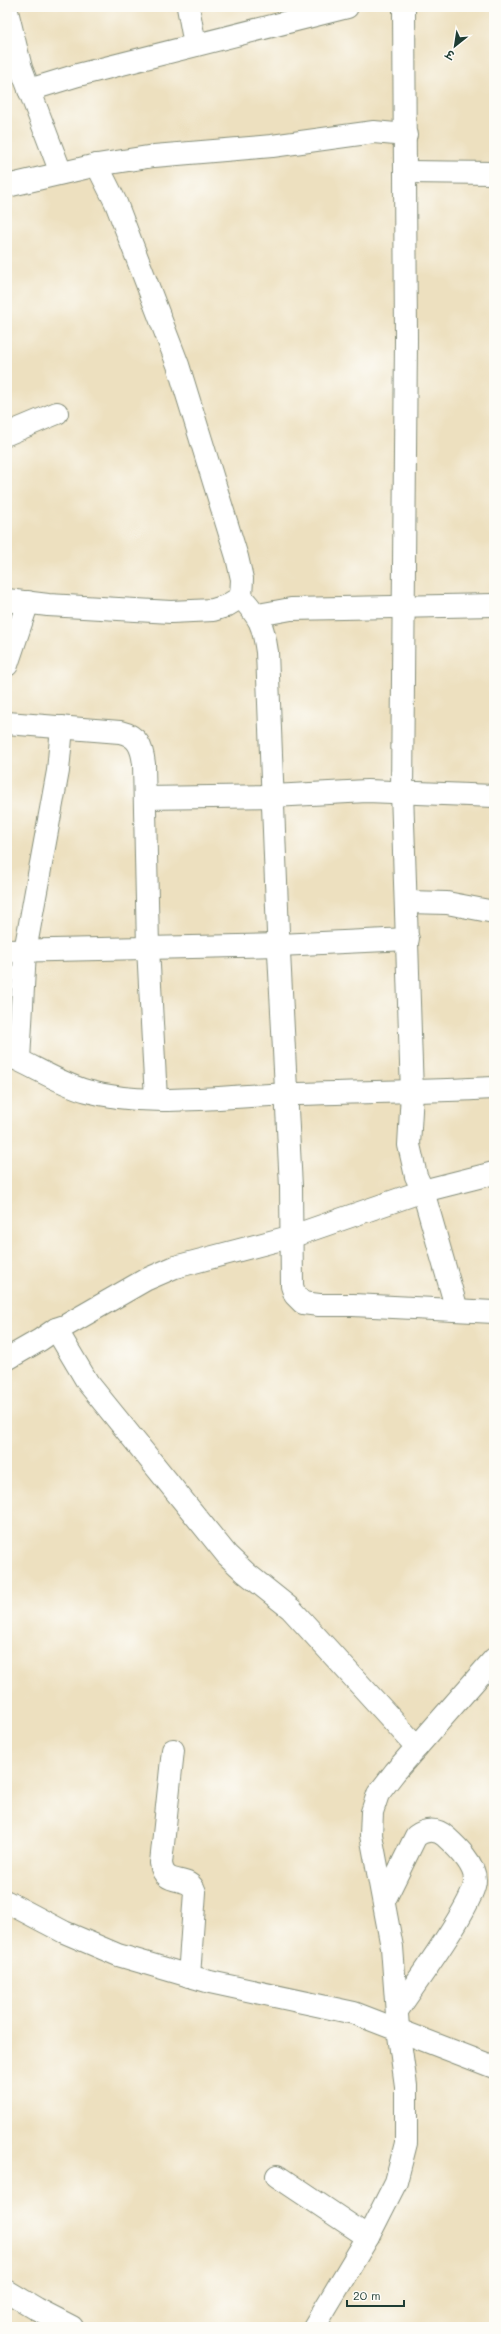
<svg xmlns="http://www.w3.org/2000/svg" width="501" height="2334" font-family="Mali,'Playpen Sans Deva',sans-serif">
<style>
.lines{fill:none;stroke-linecap:round;stroke-linejoin:round}
.minor-casing{stroke:#868e7a;stroke-width:24}
.minor{stroke:#fff;stroke-width:22}
</style>
<rect width="100%" height="100%" fill="#fdfcf7"/>
<filter id="ink" filterUnits="userSpaceOnUse"><feTurbulence type="fractalNoise" baseFrequency=".025" numOctaves="2"/><feDisplacementMap in="SourceGraphic" scale="8" xChannelSelector="R" yChannelSelector="G"/><feConvolveMatrix kernelMatrix="1 2 1 2 8 2 1 2 1" color-interpolation-filters="sRGB"/></filter>
<filter id="wash" filterUnits="userSpaceOnUse"><feTurbulence type="fractalNoise" baseFrequency=".012" numOctaves="4" result="noise"/><feDisplacementMap in="SourceGraphic" scale="16" xChannelSelector="R" yChannelSelector="G"/><feGaussianBlur stdDeviation="0.9" result="paint"/><feColorMatrix in="noise" values="0 0 0 0 0 0 0 0 0 0 0 0 0 0 0 0 0 1.4 0 .05"/><feComposite in="paint" operator="in"/></filter>
<g filter="url(#wash)">
<rect width="100%" height="100%" fill="#ede0bf"/>
</g>
<g filter="url(#ink)">
<g class="lines">
<defs>
<g id="minor">
<polyline points="188,7 195,45"/>
<polyline points="404,7 406,340 402,792 412,1093 409,1145 416,1176 423,1191 457,1310"/>
<polyline points="7,11 21,68 61,173"/>
<polyline points="29,90 78,75 347,7"/>
<polyline points="406,172 494,173"/>
<polyline points="7,186 97,165 154,156 272,146 374,132 406,135"/>
<polyline points="7,434 57,413"/>
<path d="M241 597C260 618 263 624 267 652L278 933 291 1187 292 1286 295 1295 303 1303 319 1305H353L494 1312"/>
<polyline points="7,600 48,605 171,612 213,610 226,606 241,597 242,579 237,557 178,365 116,203 97,165"/>
<polyline points="258,615 291,609 494,605"/>
<polyline points="7,665 28,602"/>
<path d="M7 723 120 732C138 736 142 747 144 764L148 947 156 1099"/>
<polyline points="145,798 273,796 367,791 494,796"/>
<polyline points="407,902 447,903 494,912"/>
<polyline points="7,951 279,945 408,939"/>
<path d="M7 1055C34 1066 58 1083 87 1091 144 1107 212 1097 270 1095 345 1092 419 1092 494 1088"/>
<polyline points="19,1060 25,951 58,771 62,727"/>
<polyline points="56,1329 88,1383 227,1555 246,1573 291,1609 417,1747"/>
<polyline points="7,1359 40,1340 56,1329 65,1326 145,1280 175,1267 293,1236 423,1191 494,1173"/>
<path d="M173 1750 161 1863C164 1889 189 1873 195 1892L189 1976"/>
<path d="M384 1901 416 1836C426 1829 437 1828 446 1837 457 1847 475 1864 475 1880 476 1902 412 1988 397 2011"/>
<polyline points="7,1902 64,1932 118,1955 210,1982 354,2013 494,2067"/>
<polyline points="277,2176 368,2237"/>
<polyline points="7,2291 37,2309 72,2327"/>
<polyline points="314,2327 368,2237 396,2182 406,2143 406,2086 398,2028 392,1947 371,1835 372,1812 378,1794 395,1772 494,1659"/>
</g>
</defs>
<use href="#minor" class="minor-casing"/>
<use href="#minor" class="minor"/>
</g>
</g>
<rect width="501" height="2334" fill="none" stroke="#fdfcf7" stroke-width="24"/>
<g transform="translate(455 46) rotate(210)" stroke="#fdfcf7" stroke-width="3" paint-order="stroke">
<path d="M0-3L7 15L0 10L-7 15Z" fill="#1f3d34"/>
<text y="-6" font-size="11" font-weight="bold" text-anchor="middle" fill="#1f3d34">उ</text>
</g>
<path d="M347 2300v6h57v-6" fill="none" stroke="#1f3d34" stroke-width="2"/>
<text x="353" y="2300" font-size="12" fill="#1f3d34" stroke="#fdfcf7" stroke-width="3" paint-order="stroke">20 m</text>
</svg>
